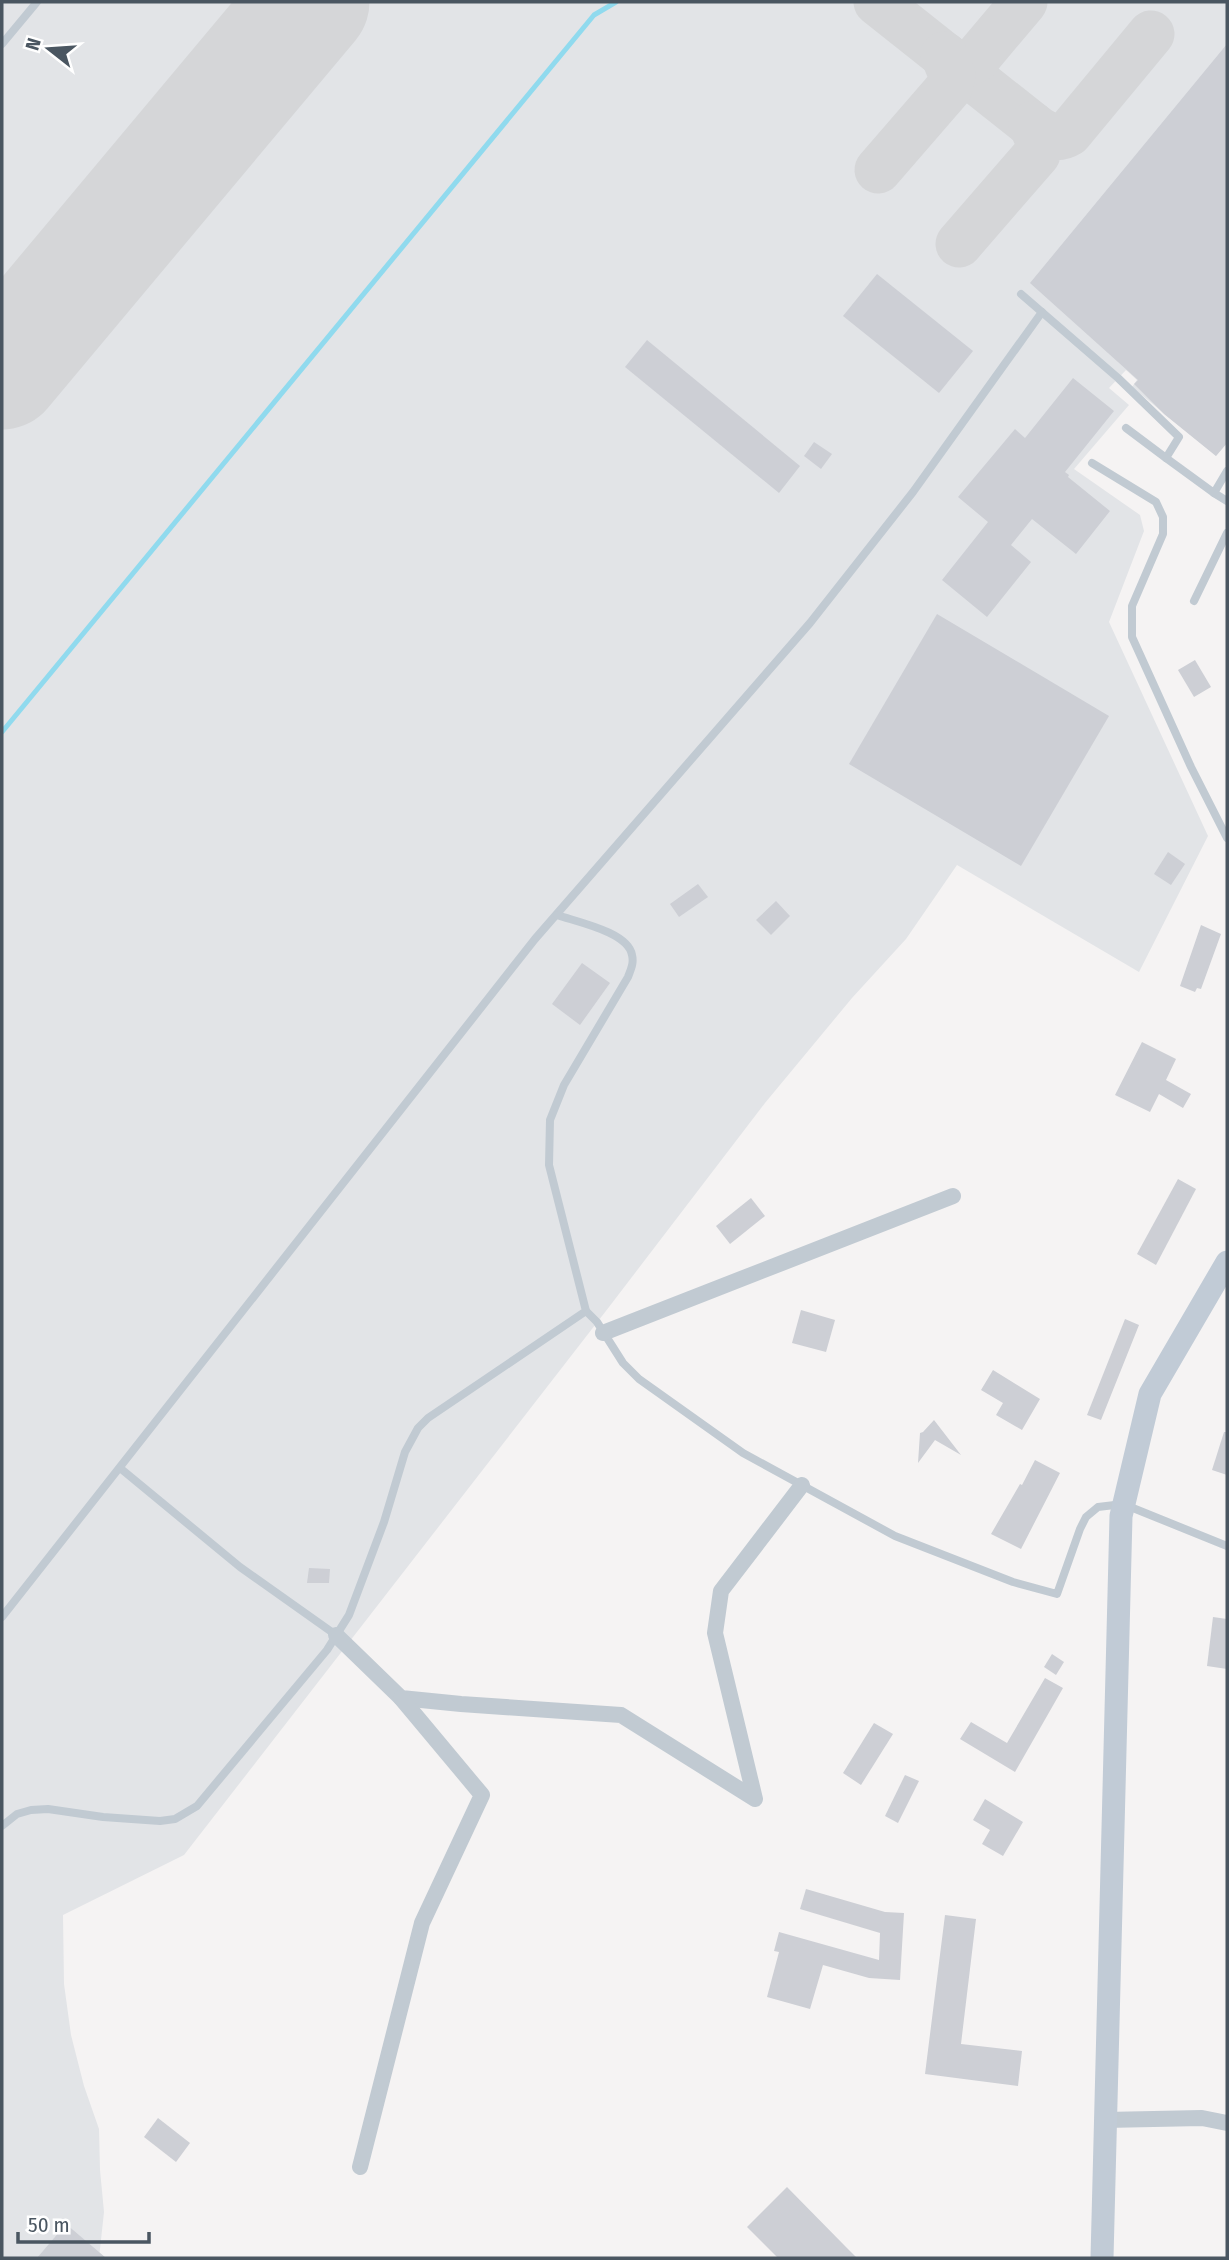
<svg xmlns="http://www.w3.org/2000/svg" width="1229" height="2260" font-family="'Fira Sans Condensed',sans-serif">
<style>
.airport{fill:#e2e4e7}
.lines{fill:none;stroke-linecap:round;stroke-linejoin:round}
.stream{stroke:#90daee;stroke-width:5}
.taxiway{stroke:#d5d6d8;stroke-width:47}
.runway{stroke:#d5d6d8;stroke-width:119}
.building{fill:#cdcfd5}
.lane{stroke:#c1cad2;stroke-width:8}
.street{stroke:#c1cad2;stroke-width:16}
.secondary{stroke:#c1cbd6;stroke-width:23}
</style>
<rect width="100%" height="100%" fill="#f5f3f3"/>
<polygon class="airport" points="2,2 1227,2 1227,443 1216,456 1132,387 1137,380 1126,370 1109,388 1129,405 1074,469 1140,515 1144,531 1109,622 1208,836 1139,972 957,865 906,939 852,998 765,1103 609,1307 184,1855 63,1915 64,1984 71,2035 84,2086 99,2129 100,2170 104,2212 99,2258 2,2258"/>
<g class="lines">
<polyline class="stream" points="2,732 594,15 616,2"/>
<g class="taxiway">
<polyline points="877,2 1032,125"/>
<path d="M947 58C957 63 967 66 976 59L1024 2"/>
<polyline points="878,170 949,88 952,75 944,55"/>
<path d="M959 244 1037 154 1039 141 1032 125C1043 134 1056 141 1069 133L1151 34"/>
</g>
<polyline class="runway" points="2,370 310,2"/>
</g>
<g class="building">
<polygon points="1227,44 1227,443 1216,456 1164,414 1134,384 1138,380 1030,283"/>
<polygon points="877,274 973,351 939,393 843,316"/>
<polygon points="647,340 800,466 779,493 625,367"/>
<polygon points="1073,378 1114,411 1065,472 1069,475 1068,477 1110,511 1076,554 1032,519 1011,545 1031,562 987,617 942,580 988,522 958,497 1015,429 1025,438"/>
<polygon points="814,442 832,454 821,469 804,456"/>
<polygon points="937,614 1109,716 1021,866 849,764"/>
<polygon points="1195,660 1211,687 1194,697 1178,670"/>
<polygon points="1168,852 1185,864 1171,885 1154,874"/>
<polygon points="698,884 708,897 679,917 670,904"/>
<polygon points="776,901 790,916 771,935 756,920"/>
<polygon points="1201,925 1221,934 1201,989 1197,988 1195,992 1180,986"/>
<polygon points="582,963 610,983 580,1025 552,1004"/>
<polygon points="1142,1042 1176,1059 1166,1080 1191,1094 1183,1108 1159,1094 1150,1112 1115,1095"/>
<polygon points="1178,1179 1196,1189 1156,1265 1137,1254"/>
<polygon points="751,1198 765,1216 730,1244 716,1226"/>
<polygon points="801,1310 835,1320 826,1352 792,1343"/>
<polygon points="1125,1319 1139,1325 1101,1420 1087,1415"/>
<polygon points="993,1370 1040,1399 1022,1430 996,1415 1003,1403 981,1390"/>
<polygon points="934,1420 961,1455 935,1440 918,1463 920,1433 923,1432"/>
<polygon points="1224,1432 1227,1432 1227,1475 1212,1470"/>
<polygon points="1035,1460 1060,1473 1021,1549 991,1534 1020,1484 1022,1485"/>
<polygon points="309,1568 330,1569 329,1583 307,1583"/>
<polygon points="1213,1617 1227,1619 1227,1669 1207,1666"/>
<polygon points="1052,1654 1064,1662 1056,1675 1044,1667"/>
<polygon points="1045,1678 1063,1688 1015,1772 960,1739 971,1722 1007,1743"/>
<polygon points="874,1723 893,1734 861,1785 843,1773"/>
<polygon points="905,1775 919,1781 898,1823 885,1816"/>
<polygon points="985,1799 1023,1822 1003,1856 982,1844 990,1830 973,1820"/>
<polygon points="806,1889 885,1912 904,1913 900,1980 869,1978 823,1965 810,2009 767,1997 779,1952 774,1951 779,1932 879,1960 880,1933 800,1909"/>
<polygon points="945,1915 976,1919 961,2044 1022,2051 1018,2086 925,2074"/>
<polygon points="158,2118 190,2143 176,2162 144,2137"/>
<polygon points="787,2187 844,2245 857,2258 778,2258 747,2227"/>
<polygon points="66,2224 106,2258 37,2258"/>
</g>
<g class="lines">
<g class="lane">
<polyline points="2,44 37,2"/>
<polyline points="1021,294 1118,378 1179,437 1166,458 1214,493 1227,471"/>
<polyline points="1126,428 1166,458"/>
<polyline points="1092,463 1156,502 1163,517 1163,534 1132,606 1132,637 1191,767 1227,838"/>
<polyline points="1214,493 1227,501"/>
<polyline points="1194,601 1227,533"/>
<polyline points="586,1311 597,1322 623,1363 639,1379 743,1453 895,1536 1013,1582 1057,1594 1080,1529 1086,1517 1098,1507 1123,1504 1227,1546"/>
<polyline points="120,1468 240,1567 336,1635"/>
<polyline points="2,1617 535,939 810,623 913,492 1042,312"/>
<path d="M2 1826 17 1814 31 1810 48 1809 103 1817 160 1821 175 1819 197 1806 327 1650 349 1615 384 1522 405 1452 418 1428 428 1418 586 1311 549 1165 550 1120 564 1085 628 977C631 969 634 963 632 955 628 932 577 922 557 915"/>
</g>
<g class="street">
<polyline points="603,1333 953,1196"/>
<polyline points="336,1635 401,1698 461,1704 621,1715 755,1799 715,1633 721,1591 802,1485"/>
<polyline points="1105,2120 1202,2118 1227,2123"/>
<polyline points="360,2167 422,1923 482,1795 401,1698"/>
</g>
<polyline class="secondary" points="1102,2258 1121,1516 1150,1394 1227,1262"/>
</g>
<rect width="1229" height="2260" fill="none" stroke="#4a5661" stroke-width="7"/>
<g transform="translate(49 49) rotate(287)" stroke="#ffffff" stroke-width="5" paint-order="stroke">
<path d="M0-5L12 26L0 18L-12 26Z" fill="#4a5661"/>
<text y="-10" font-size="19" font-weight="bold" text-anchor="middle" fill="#4a5661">N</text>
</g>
<path d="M18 2232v10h131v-10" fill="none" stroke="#4a5661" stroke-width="3.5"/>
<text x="28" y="2232" font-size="21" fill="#4a5661" stroke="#ffffff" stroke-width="5" paint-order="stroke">50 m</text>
</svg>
